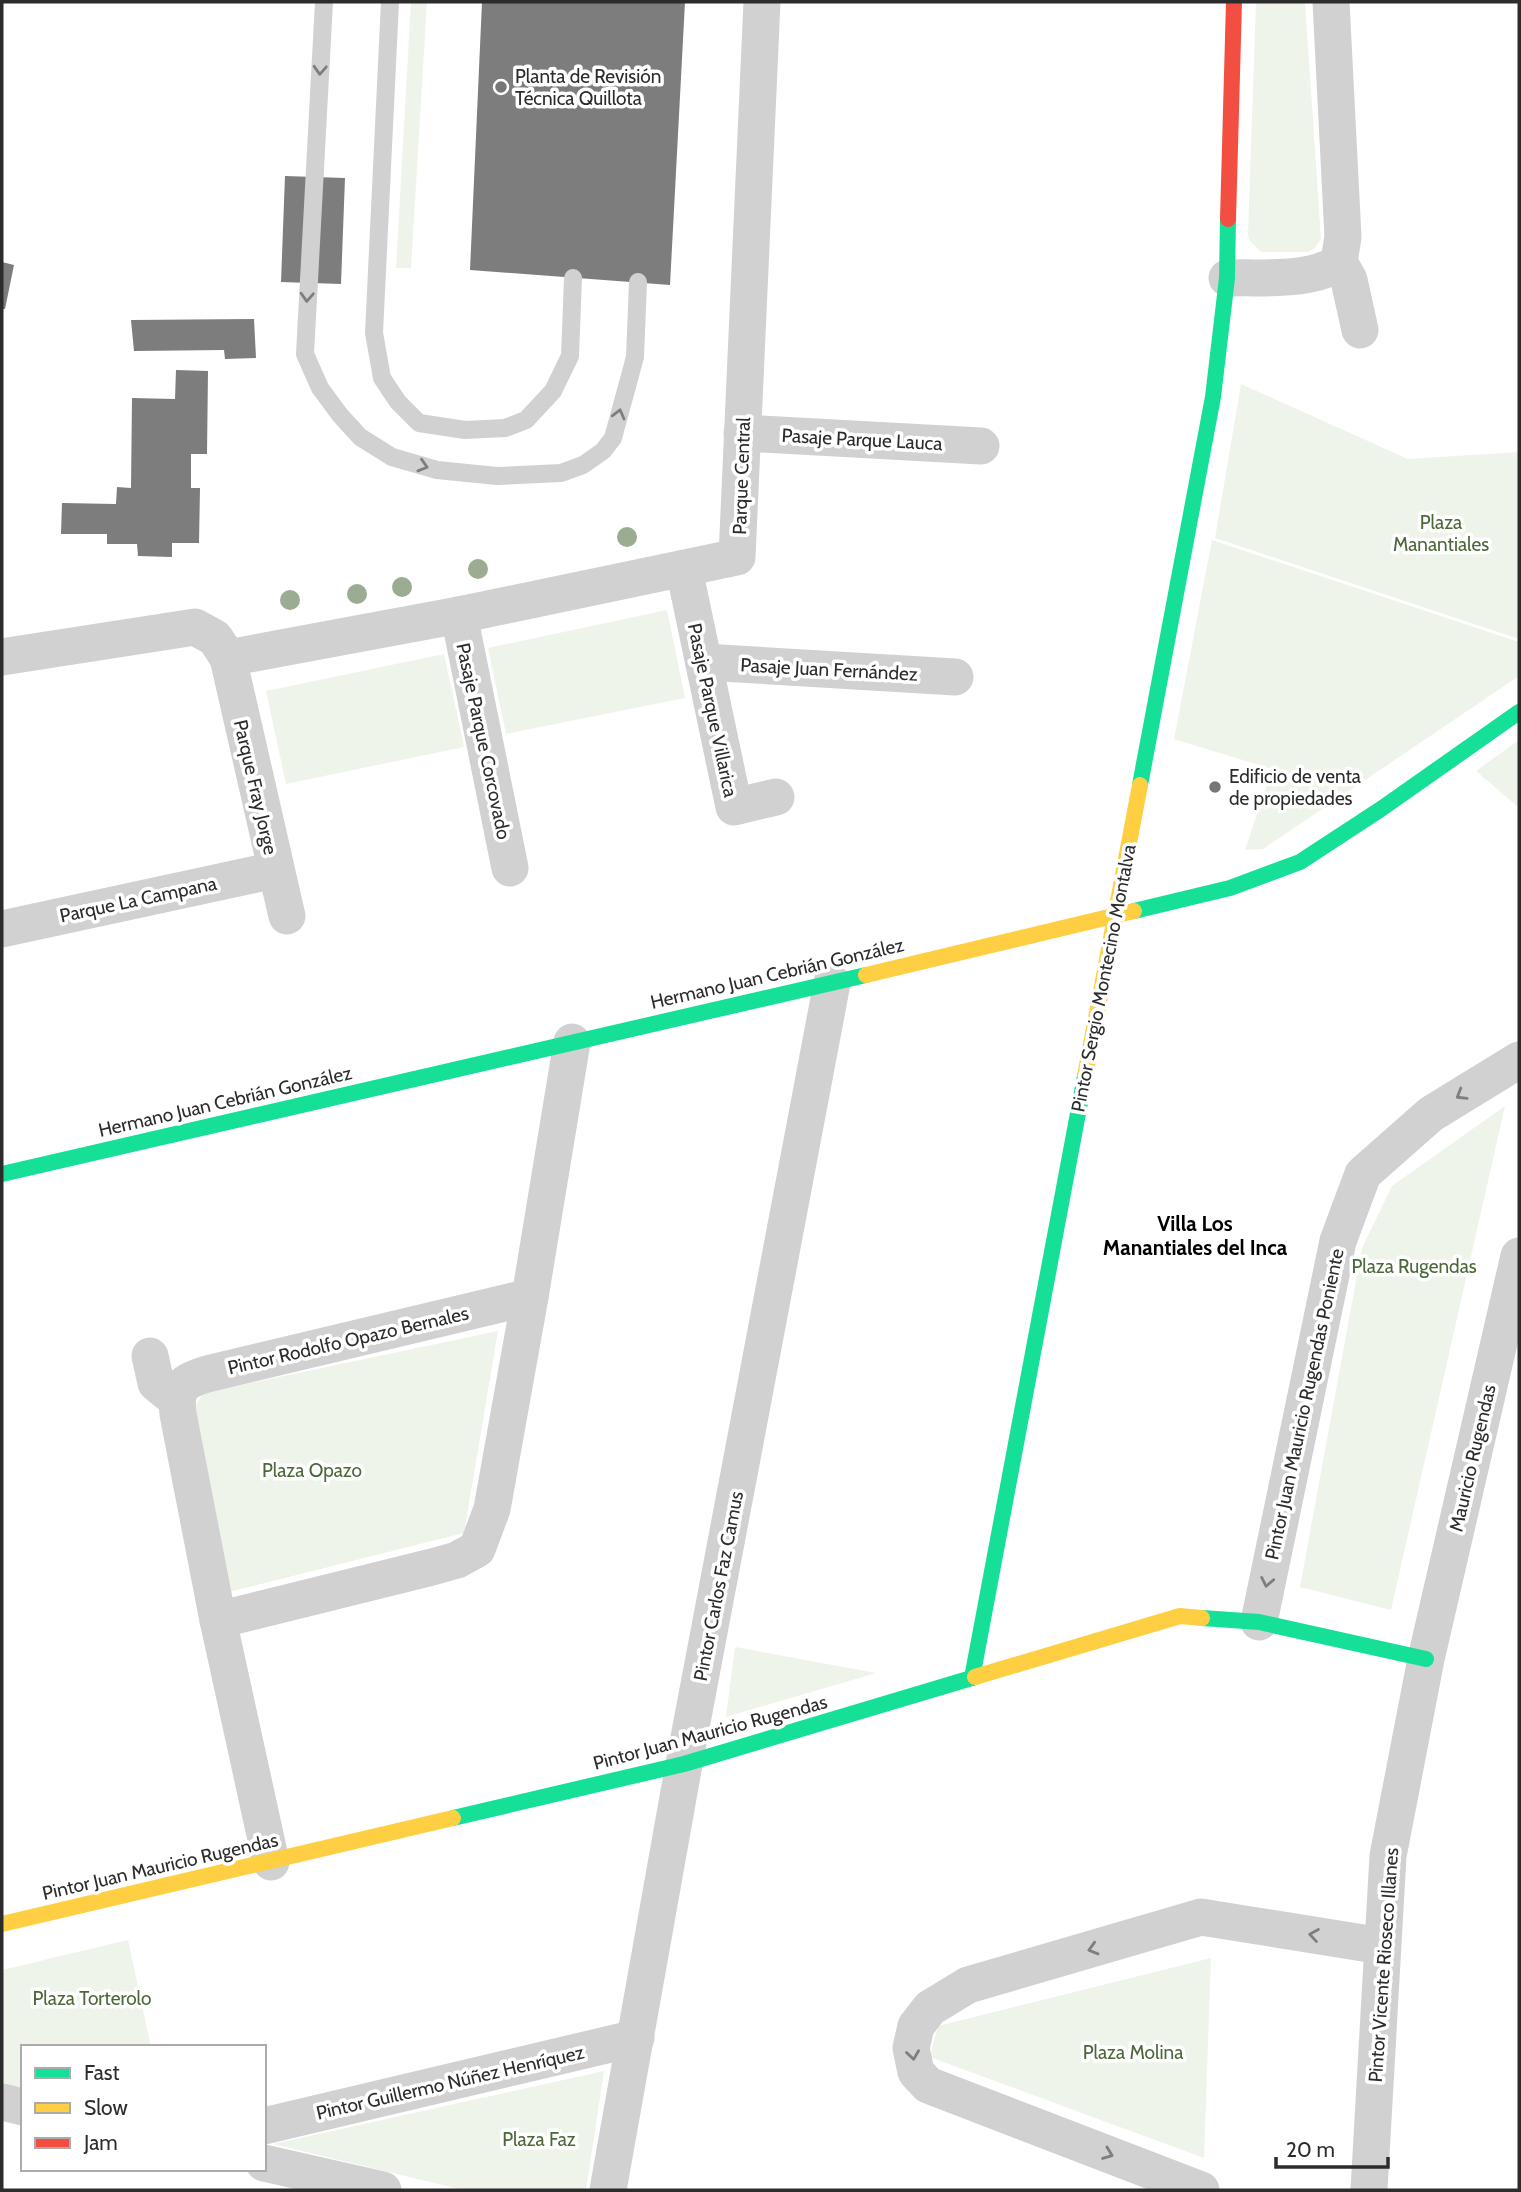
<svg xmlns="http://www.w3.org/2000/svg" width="1521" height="2192" font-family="Cabin,sans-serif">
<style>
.green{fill:#eef4ea}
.building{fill:#7d7d7d}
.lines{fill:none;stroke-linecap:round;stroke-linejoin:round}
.lane{stroke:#d1d1d1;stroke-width:18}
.street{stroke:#d1d1d1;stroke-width:37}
.fast{stroke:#16e098;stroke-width:16}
.slow{stroke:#ffcf43;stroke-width:16}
.jam{stroke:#f24e42;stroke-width:16}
.tree{fill:#9cac92}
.oneway{stroke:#7e7e7e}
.poi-dot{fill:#767676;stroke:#fff;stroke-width:2.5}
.labels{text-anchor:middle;stroke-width:7;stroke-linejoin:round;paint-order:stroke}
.poi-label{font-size:19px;fill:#2c2c2c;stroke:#fff;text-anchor:start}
.street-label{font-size:19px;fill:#2c2c2c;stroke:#fff}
.park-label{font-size:19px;fill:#4b6938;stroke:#fff}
.neighbourhood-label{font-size:21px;font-weight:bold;fill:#000;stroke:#fff}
</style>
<rect width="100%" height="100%" fill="#fff"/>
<g class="green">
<polygon points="411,2 427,2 411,268 396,268"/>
<polygon points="1256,2 1305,2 1321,239 1314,249 1308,252 1261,252 1249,240 1248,234"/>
<polygon points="1241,384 1408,459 1519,452 1519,639 1215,538"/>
<polygon points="1212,540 1519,642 1519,676 1263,849 1245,850 1272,769 1174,739"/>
<polygon points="667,610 685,698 506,734 488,648"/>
<polygon points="444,654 464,747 286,784 266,691"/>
<polygon points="1519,740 1519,808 1476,771"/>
<polygon points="1505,1106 1391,1610 1300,1587 1362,1248 1392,1186"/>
<polygon points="498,1331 464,1533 229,1592 191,1414 203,1393"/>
<polygon points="735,1647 876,1673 726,1717"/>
<polygon points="128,1940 151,2047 23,2047 23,2092 2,2086 2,1970"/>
<polygon points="1211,1958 1204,2158 930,2057 938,2026"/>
<polygon points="604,2071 586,2190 463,2190 273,2144"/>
</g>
<g class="building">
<polygon points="482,2 685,2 670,285 470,270"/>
<polygon points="285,176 345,178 341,284 281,282"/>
<polygon points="2,262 14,265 5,309 2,309"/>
<polygon points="254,319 256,358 225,359 224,350 134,351 131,320"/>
<polygon points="176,370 208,371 207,454 191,454 191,488 200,488 199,543 172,543 172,557 138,556 137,544 107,544 107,534 61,534 62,503 116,504 117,487 131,488 132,398 175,399"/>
</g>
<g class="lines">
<g class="lane">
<polyline points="324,2 305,354 320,388 340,415 360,437 392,457 437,470 497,476 561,473 583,465 603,451 613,438 635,357 638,282"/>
<polyline points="390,2 374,333 382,378 398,402 419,423 465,430 505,428 526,420 553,391 570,356 573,278"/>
</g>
<g class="street">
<polyline points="1339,262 1349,280 1360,330"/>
<path d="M1227 278C1259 277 1314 282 1339 262L1343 237 1331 2"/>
<polyline points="742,433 981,446"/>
<polyline points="684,569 734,807 776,797"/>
<polyline points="459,615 510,868"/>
<polyline points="2,657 195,627 215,638 228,658 287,916"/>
<polyline points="228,658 459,615 737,557 762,2"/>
<polyline points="704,662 955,677"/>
<polyline points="2,929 275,870"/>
<polyline points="150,1356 156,1383 177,1400"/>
<polyline points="218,1620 432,1567 457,1560 477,1549 492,1509 530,1297 572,1042"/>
<polyline points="1259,1622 1338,1241 1363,1174 1431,1114 1519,1060"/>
<path d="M271 1862 218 1620 178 1414C175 1387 182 1382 207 1374L530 1297"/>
<polyline points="2,2102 23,2107"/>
<polyline points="264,2126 636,2038"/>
<polyline points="264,2163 383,2190"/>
<polyline points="608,2190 684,1764 832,983"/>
<polyline points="1201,2190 928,2085 916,2072 911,2048 916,2026 930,2008 968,1985 1201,1917 1382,1946"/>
<polyline points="1369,2190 1388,1856 1426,1659 1519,1256"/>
</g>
<g class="fast">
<polyline points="1140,785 1213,397 1227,278 1228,219"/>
<polyline points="1134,911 1230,888 1300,862 1381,809 1519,712"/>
<polyline points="2,1174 866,975"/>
<polyline points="1202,1618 1259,1622 1426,1659"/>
<polyline points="972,1678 1085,1076"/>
<polyline points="453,1818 684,1764 975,1677"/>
</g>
<g class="slow">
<polyline points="866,975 1134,911"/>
<polyline points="1085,1076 1140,785"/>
<polyline points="975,1677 1180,1616 1202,1618"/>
<polyline points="2,1924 453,1818"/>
</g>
<polyline class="jam" points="1228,219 1234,2"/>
</g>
<g class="tree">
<circle cx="627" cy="537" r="10"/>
<circle cx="478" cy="569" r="10"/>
<circle cx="402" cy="587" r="10"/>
<circle cx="357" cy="594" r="10"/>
<circle cx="290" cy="600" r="10"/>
</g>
<defs><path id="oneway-chevron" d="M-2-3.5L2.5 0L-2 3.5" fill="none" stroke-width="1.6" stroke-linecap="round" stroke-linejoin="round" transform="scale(1.75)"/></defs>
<g class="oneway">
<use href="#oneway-chevron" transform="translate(320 70) rotate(93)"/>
<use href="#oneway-chevron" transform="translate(307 297) rotate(93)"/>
<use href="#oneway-chevron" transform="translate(619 414) rotate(-75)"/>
<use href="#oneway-chevron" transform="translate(423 466) rotate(17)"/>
<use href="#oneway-chevron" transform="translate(1461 1095) rotate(149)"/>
<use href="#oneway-chevron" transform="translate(1267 1582) rotate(101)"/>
<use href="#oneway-chevron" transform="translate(1314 1935) rotate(-171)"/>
<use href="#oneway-chevron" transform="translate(1093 1949) rotate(164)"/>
<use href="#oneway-chevron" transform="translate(913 2055) rotate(82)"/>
<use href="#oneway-chevron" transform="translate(1108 2154) rotate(21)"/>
</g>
<g class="poi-dot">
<circle cx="501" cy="87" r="7"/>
<circle cx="1215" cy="787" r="7"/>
</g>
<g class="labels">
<g class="poi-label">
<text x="515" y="83">Planta de Revisión<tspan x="515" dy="22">Técnica Quillota</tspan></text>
<text x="1229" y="783">Edificio de venta<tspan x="1229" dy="22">de propiedades</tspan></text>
</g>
<g class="street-label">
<text transform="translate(862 439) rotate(3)" y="7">Pasaje Parque Lauca</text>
<text transform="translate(741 476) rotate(-88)" y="7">Parque Central</text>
<text transform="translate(829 669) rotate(3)" y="7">Pasaje Juan Fernández</text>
<text transform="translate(713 710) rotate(78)" y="7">Pasaje Parque Villarica</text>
<text transform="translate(484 741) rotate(78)" y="7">Pasaje Parque Corcovado</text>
<text transform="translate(256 787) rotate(77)" y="7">Parque Fray Jorge</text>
<text transform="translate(138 899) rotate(-12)" y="7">Parque La Campana</text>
<text transform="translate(777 973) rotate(-13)" y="7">Hermano Juan Cebrián González</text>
<text transform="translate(1103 978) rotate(-79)" y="7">Pintor Sergio Montecino Montalva</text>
<text transform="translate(225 1101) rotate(-13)" y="7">Hermano Juan Cebrián González</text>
<text transform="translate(348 1340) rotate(-13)" y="7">Pintor Rodolfo Opazo Bernales</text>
<text transform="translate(1304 1404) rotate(-78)" y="7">Pintor Juan Mauricio Rugendas Poniente</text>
<text transform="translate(1472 1458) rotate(-77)" y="7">Mauricio Rugendas</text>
<text transform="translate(718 1586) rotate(-79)" y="7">Pintor Carlos Faz Camus</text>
<text transform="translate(710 1732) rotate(-15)" y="7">Pintor Juan Mauricio Rugendas</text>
<text transform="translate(160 1866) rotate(-13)" y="7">Pintor Juan Mauricio Rugendas</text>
<text transform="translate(1383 1965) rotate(-86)" y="7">Pintor Vicente Rioseco Illanes</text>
<text transform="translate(450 2082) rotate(-13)" y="7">Pintor Guillermo Núñez Henríquez</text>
</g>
<g class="park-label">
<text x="1441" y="529">Plaza<tspan x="1441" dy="22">Manantiales</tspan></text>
<text x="1414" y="1273">Plaza Rugendas</text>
<text x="312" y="1477">Plaza Opazo</text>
<text x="92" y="2005">Plaza Torterolo</text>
<text x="1133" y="2059">Plaza Molina</text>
<text x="539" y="2146">Plaza Faz</text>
</g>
<g class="neighbourhood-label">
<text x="1195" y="1231">Villa Los<tspan x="1195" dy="24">Manantiales del Inca</tspan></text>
</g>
</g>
<rect width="1521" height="2192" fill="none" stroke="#2c2c2c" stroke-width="7"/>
<rect x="21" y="2045" width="245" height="126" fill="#ffffff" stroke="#ababab" stroke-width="2"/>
<rect x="35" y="2068" width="35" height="10" fill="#16e098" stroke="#ababab" stroke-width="2"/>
<text x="84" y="2080" font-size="21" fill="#2c2c2c">Fast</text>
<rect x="35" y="2103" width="35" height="10" fill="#ffcf43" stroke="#ababab" stroke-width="2"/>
<text x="84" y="2115" font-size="21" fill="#2c2c2c">Slow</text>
<rect x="35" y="2138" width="35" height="10" fill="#f24e42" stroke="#ababab" stroke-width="2"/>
<text x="84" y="2150" font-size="21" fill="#2c2c2c">Jam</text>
<path d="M1276 2157v10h112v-10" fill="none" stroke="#2c2c2c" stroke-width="3.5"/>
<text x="1286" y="2157" font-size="21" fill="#2c2c2c" stroke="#ffffff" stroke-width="5" paint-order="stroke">20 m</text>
</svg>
